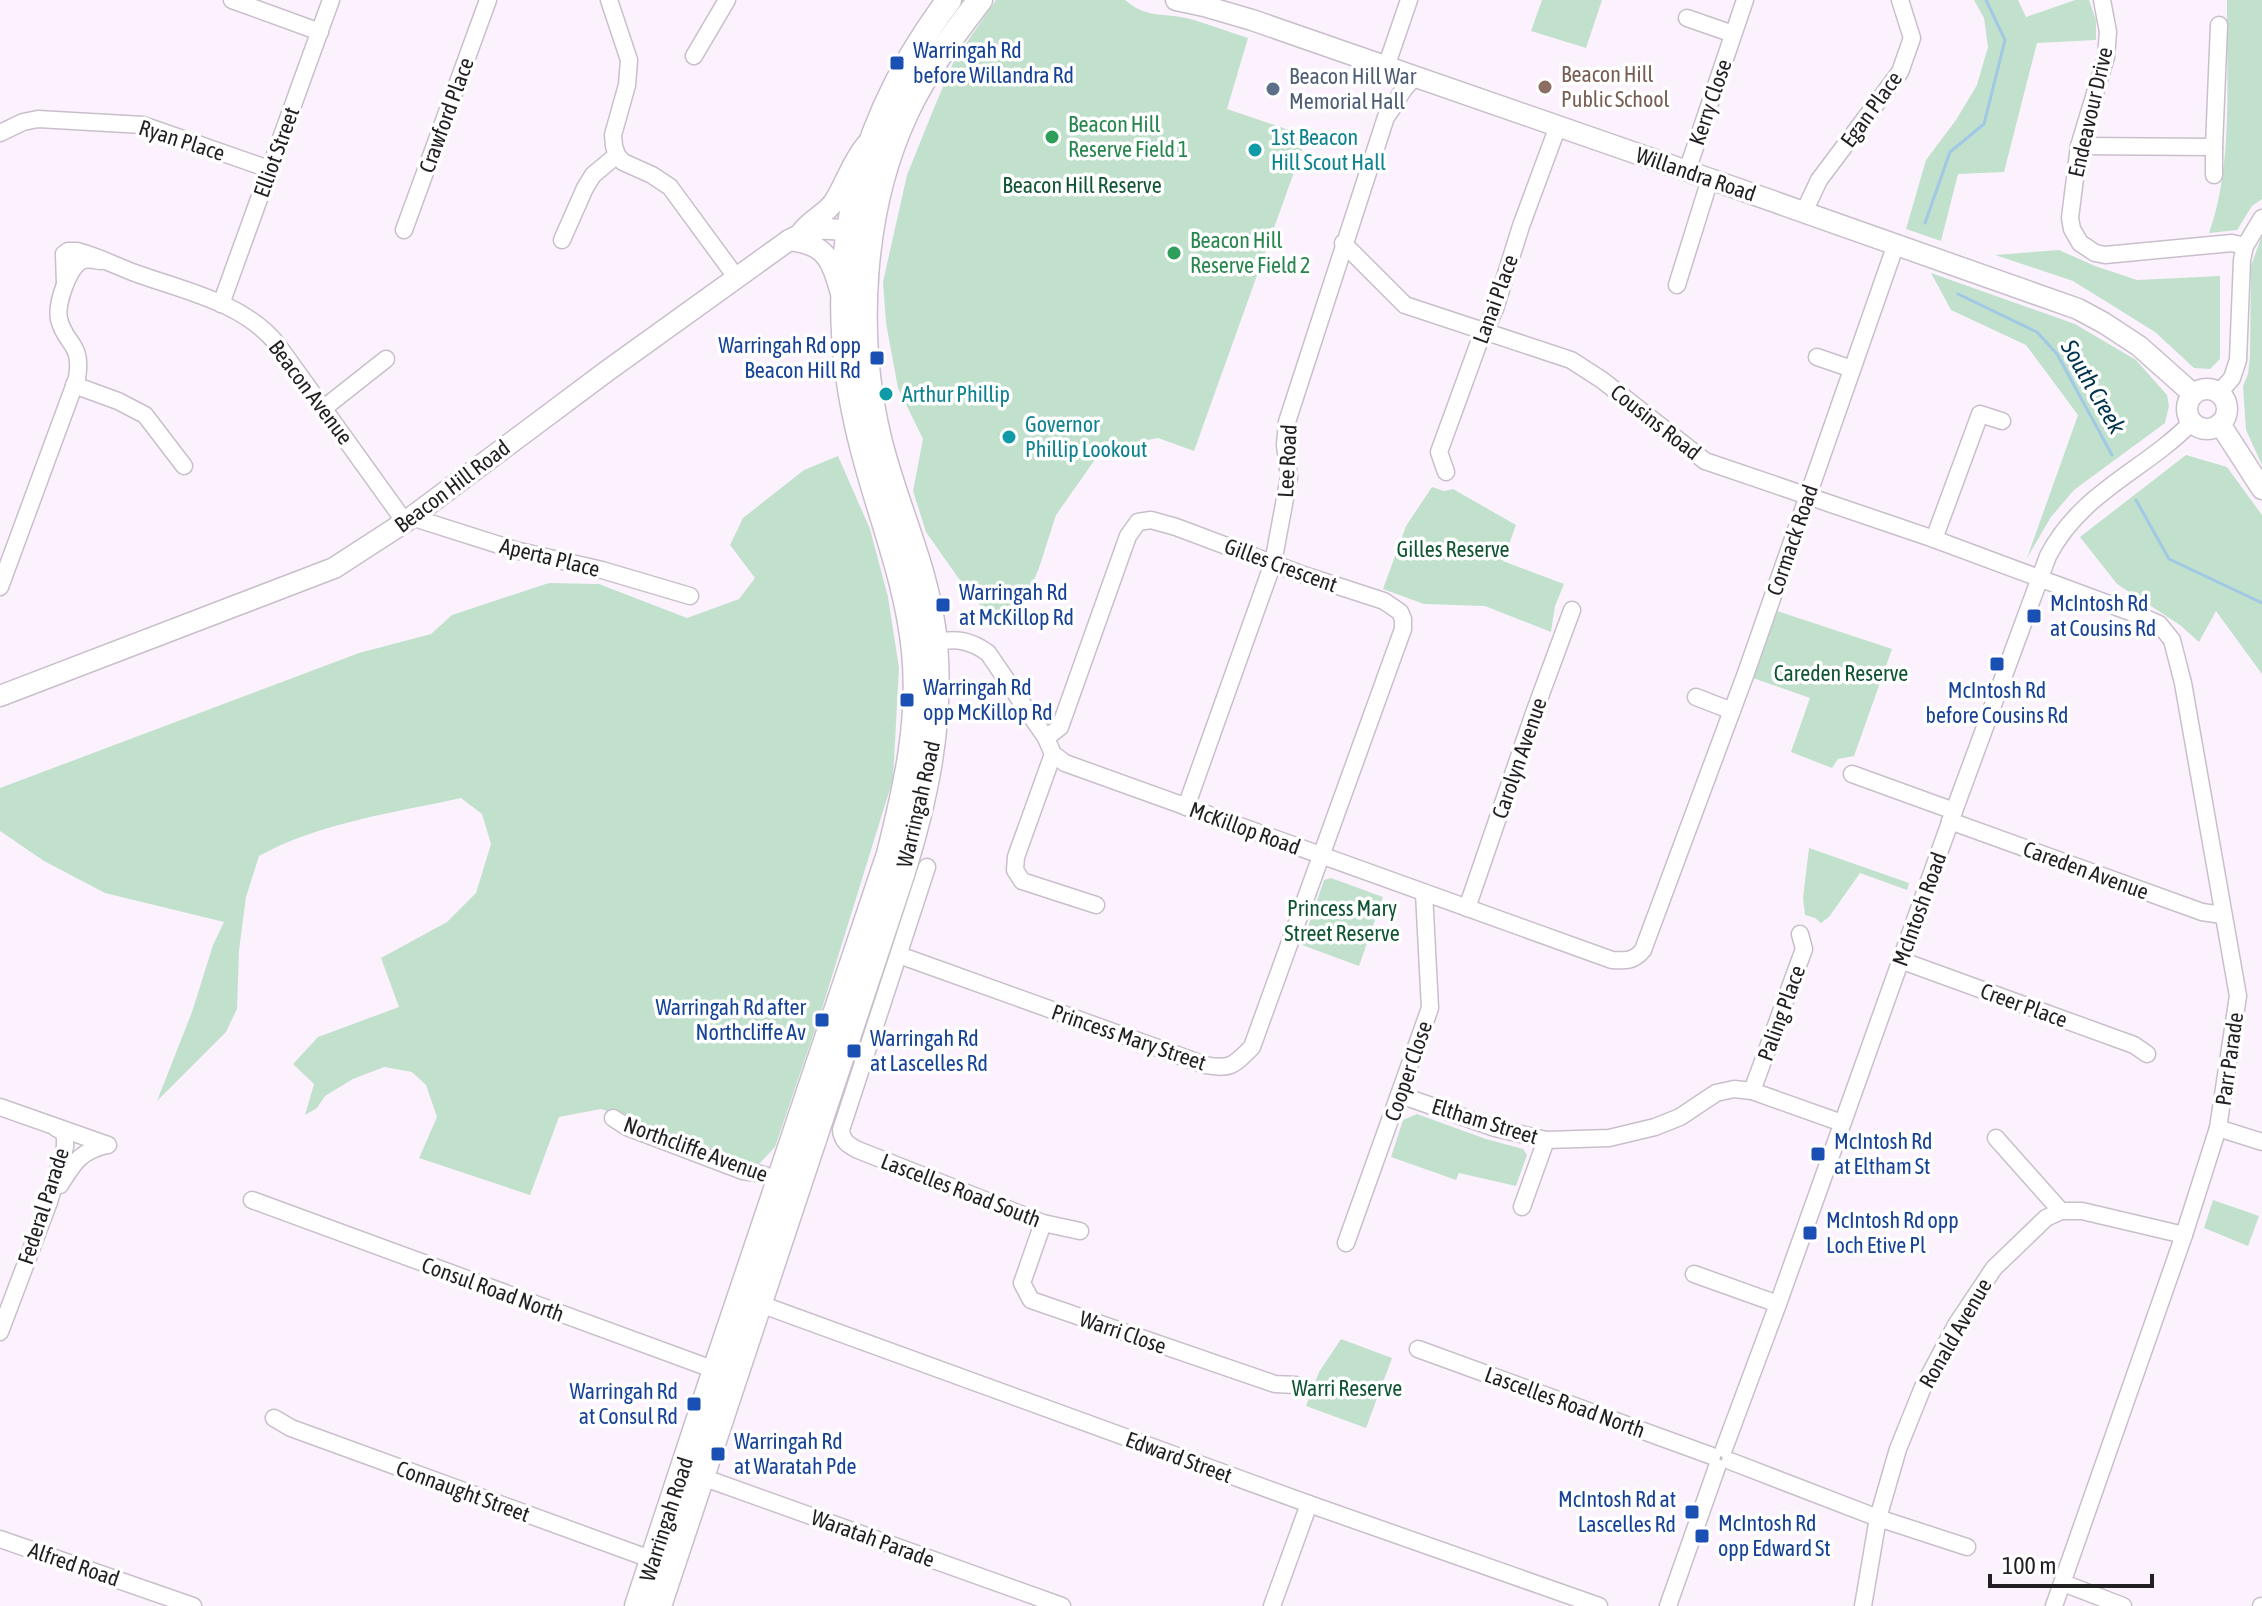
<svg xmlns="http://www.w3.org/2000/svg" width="2262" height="1606" font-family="'Asap Condensed',sans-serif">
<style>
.green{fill:#c1e1cc}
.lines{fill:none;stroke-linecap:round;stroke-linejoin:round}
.stream{stroke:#a1c8e5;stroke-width:3}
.minor-casing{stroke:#c9bfcb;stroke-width:19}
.major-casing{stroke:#c9bfcb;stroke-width:23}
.highway-casing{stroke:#c9bfcb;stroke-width:27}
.minor{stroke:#fff;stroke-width:16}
.major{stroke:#fff;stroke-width:20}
.highway{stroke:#fff;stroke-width:24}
.transit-dot{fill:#1a4fb4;stroke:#fff;stroke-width:3}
.education-dot{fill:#8d6e63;stroke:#fff;stroke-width:3}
.service-dot{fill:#5c6f8a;stroke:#fff;stroke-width:3}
.leisure-dot{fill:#2e9e5b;stroke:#fff;stroke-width:3}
.culture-dot{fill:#0f9aa8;stroke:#fff;stroke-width:3}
.labels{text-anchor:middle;stroke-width:7;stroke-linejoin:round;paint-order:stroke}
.transit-label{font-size:22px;fill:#164399;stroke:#fff;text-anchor:start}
.education-label{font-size:22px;fill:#785e54;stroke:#fff;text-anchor:start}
.service-label{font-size:22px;fill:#4e5e75;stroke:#fff;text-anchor:start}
.street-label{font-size:22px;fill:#221f23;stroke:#fff}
.leisure-label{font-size:22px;fill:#27864d;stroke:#fff;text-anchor:start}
.culture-label{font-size:22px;fill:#0d838f;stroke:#fff;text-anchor:start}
.park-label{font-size:22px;fill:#0f5532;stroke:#fff}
.water-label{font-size:24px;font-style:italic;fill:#00334f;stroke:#fff}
</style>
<rect width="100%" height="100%" fill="#fcf2fe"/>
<g class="green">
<path d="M996 0H1125C1146 18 1162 13 1186 18 1207 23 1228 32 1248 38L1227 109 1307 136 1194 451 1158 438 1111 447 1094 461 1056 515 1039 568 1020 613 990 615 971 596 926 532 913 491 923 439 898 388 886 323 883 282 907 175 934 108 954 61Z"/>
<polygon points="1542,0 1602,0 1586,48 1531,31"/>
<polygon points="1974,0 2018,0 2026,17 2075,0 2089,0 2096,20 2096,40 2037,43 2004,172 1958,174 1941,241 1906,229 1926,160 1956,120 1977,85 1988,47 1984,18"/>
<path d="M2227 0H2262V199L2252 206 2237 230 2209 233C2234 165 2226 73 2227 0Z"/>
<polygon points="2262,235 2262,465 2246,430 2243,386 2248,374 2250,356 2251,266"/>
<polygon points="2059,250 2095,266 2137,280 2220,276 2220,359 2210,369 2194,368 2155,332 2073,281 1995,255"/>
<polygon points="1931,273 2075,324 2136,360 2167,395 2169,406 2165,423 2074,490 2051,517 2027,558 2078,415 2026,345 1951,310"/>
<polygon points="2186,455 2227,467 2262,515 2262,674 2216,611 2199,642 2180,625 2117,584 2080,537"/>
<path d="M838 456 870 529 888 597 899 668 893 779 819 1018 775 1147 758 1165 601 1109 559 1117 530 1195 419 1158 437 1117 426 1085 412 1072 384 1067 353 1079 325 1096 317 1108 305 1115 314 1084 293 1064 318 1037 399 1007 381 958 447 922 476 893 491 844 482 814 461 798C394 813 321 822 259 856L246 897 239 950 237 1009 226 1032 157 1101 192 1012 213 945 224 922 105 893 44 861 0 831V788L359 653 431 634 452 615 549 583 599 584 687 618 739 599 755 578 730 545 743 518 804 470Z"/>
<polygon points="1432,487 1444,491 1453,489 1516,525 1503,561 1564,584 1555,606 1551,632 1485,606 1424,604 1383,589 1406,526"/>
<polygon points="1777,611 1892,649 1854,756 1838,759 1832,768 1791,752 1810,698 1753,678"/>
<polygon points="1809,848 1909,883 1907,890 1860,873 1829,917 1821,923 1815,918 1805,915 1803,898"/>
<polygon points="1331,878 1383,897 1359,966 1302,945 1324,880"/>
<polygon points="1417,1114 1486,1139 1523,1149 1527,1155 1516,1186 1459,1173 1456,1180 1391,1157 1403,1120"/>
<polygon points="2213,1200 2259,1216 2248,1246 2204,1228"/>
<polygon points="1341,1339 1392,1358 1366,1428 1306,1406 1319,1372"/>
</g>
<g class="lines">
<g class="stream">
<polyline points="1925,223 1950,152 1984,124 2005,40 1986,0"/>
<polyline points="1958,294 2037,332 2057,354 2112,455"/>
<polyline points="2136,500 2169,559 2262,603"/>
</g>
<defs>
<g id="minor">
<polyline points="232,0 320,32"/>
<polyline points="609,0 629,60 627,85 613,135 614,146 617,155 623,162 652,175 670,187 736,277"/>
<polyline points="2102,0 2108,32 2106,57 2079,146 2070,218 2072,229 2080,243 2095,253 2105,255 2232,243 2245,246"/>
<polyline points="1687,18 1733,34"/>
<polyline points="694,56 727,0"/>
<polyline points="1386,67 1409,0"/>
<polyline points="0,133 23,122 38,119 143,125 269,169"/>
<polyline points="2079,146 2214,147 2214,175"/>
<polyline points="2214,147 2219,25"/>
<polyline points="1687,171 1745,0"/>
<polyline points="1804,212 1819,180 1900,72 1912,38 1900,0"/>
<polyline points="404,230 488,0"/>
<polyline points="562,240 585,188 593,175 617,155"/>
<polyline points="1343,243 1405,305 1571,360 1602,380 1705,461 1934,539 2141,616 2159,624 2172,640 2183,683 2238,996 2218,1128 2184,1235 2054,1606"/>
<path d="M65 284 64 254 68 251H77C97 256 116 266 135 273 184 291 243 302 277 344L405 522"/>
<polyline points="1677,285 1710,179"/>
<polyline points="221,304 331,0"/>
<polyline points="1817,357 1852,369"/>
<polyline points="74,385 118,401 145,415 184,466"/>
<polyline points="2219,393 2232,378 2238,360 2242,260 2245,246 2262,218"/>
<polyline points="324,408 386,359"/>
<polyline points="1446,472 1439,452 1478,345 1495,309 1521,226 1558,126"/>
<polyline points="411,517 515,550 602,570 690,596"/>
<polyline points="1934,539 1980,414 2002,421"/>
<path d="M0 587 77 378C83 342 65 345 59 319 56 304 68 269 81 261 87 258 94 260 100 261"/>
<path d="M935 642C956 638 970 640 988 653L1046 738 1053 754 1065 763 1612 960C1626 961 1634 961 1643 950L1746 673 1896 244"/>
<polyline points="1696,697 1732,711"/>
<polyline points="1053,754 1016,857 1015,870 1022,881 1096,905"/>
<polyline points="1852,774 1954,811"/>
<path d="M1186 807 1273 563 1289 477 1285 445 1287 422 1386 117C1397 103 1401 88 1416 77"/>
<polyline points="1950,821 2202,912 2222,915"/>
<path d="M927 867 841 1130C842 1141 848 1145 858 1150L1043 1223 1080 1231"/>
<polyline points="1467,908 1534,713 1572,610"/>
<path d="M899 955 1205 1065C1231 1070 1234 1065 1252 1047L1403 629V619L1400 612 1384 601 1301 574 1176 527 1151 520 1138 522 1128 536 1060 727 1046 738"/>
<polyline points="1900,960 2134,1045 2147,1054"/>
<polyline points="1752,1091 1804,949 1800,934"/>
<polyline points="1400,1095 1495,1128 1546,1140 1609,1138 1655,1127 1680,1117 1716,1093 1734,1089 1752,1091 1842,1123"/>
<polyline points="0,1107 108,1145"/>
<polyline points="613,1118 627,1127 743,1171 757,1173 779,1180"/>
<polyline points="2218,1128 2262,1142"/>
<polyline points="1996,1138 2061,1211"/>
<path d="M60 1185C74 1163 79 1152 106 1145"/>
<polyline points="252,1200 715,1370"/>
<polyline points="1522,1207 1546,1140"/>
<polyline points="1043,1223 1022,1283 1031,1300 1275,1384 1296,1385"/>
<polyline points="1346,1243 1430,1008 1424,893"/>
<polyline points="1694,1274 1778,1304"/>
<polyline points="760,1304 1309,1504 1599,1606"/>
<polyline points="0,1332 49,1202 65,1147 65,1137 62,1131 56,1128"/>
<polyline points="1418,1349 1712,1456"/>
<polyline points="274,1418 291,1428 653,1560"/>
<path d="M1724 1449 1778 1304 1954 811 2048 556C2081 492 2144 471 2192 422"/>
<polyline points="1730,1461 1878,1518 1967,1547"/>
<polyline points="702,1477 1062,1606"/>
<polyline points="0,1539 193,1606"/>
<polyline points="2063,1583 2123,1606"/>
<polyline points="1272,1606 1309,1504"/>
<polyline points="1668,1606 1717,1467"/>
<polyline points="1863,1606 1878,1518 1898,1449 1923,1387 1956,1325 1994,1268 2046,1218 2061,1211 2082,1211 2184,1235"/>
<polyline points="2261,1606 2262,1606"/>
</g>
<g id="major">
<polyline points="1176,0 1204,6 1252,20 1710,179 2078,309 2104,323 2139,346 2193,394"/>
<path d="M801 233C810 220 826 214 834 202 846 183 852 162 866 145"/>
<path d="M789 240C827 244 831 260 841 293"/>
<circle cx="2207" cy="409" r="20"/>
<polyline points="2220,424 2262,489"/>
<path d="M0 696 334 568 405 522 607 371 785 243C808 228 820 226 847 231"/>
</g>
<g id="highway">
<path d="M637 1606 715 1370 889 854C906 786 921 721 914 651 907 580 879 514 862 446 820 284 848 134 949 0"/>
<path d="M659 1606 900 881C925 803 942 726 935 643 928 568 896 509 879 438 854 335 861 208 907 111 926 71 953 35 980 0"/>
</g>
</defs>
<use href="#minor" class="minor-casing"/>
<use href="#major" class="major-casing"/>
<use href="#highway" class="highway-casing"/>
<use href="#minor" class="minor"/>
<use href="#major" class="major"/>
<use href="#highway" class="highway"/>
</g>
<g class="transit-dot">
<rect x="889" y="55" width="16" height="16" rx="4"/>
<rect x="869" y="350" width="16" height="16" rx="4"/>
<rect x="935" y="597" width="16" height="16" rx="4"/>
<rect x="2026" y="608" width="16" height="16" rx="4"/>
<rect x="1989" y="656" width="16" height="16" rx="4"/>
<rect x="899" y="692" width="16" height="16" rx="4"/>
<rect x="814" y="1012" width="16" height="16" rx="4"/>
<rect x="846" y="1043" width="16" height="16" rx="4"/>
<rect x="1810" y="1146" width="16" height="16" rx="4"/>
<rect x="1802" y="1225" width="16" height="16" rx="4"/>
<rect x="686" y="1396" width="16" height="16" rx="4"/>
<rect x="710" y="1446" width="16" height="16" rx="4"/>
<rect x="1684" y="1504" width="16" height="16" rx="4"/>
<rect x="1694" y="1528" width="16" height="16" rx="4"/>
</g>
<circle class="education-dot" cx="1545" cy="87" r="8"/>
<circle class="service-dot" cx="1273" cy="89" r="8"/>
<g class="leisure-dot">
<circle cx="1052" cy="137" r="8"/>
<circle cx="1174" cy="253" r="8"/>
</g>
<g class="culture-dot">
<circle cx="1255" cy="150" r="8"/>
<circle cx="886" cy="394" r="8"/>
<circle cx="1009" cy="437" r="8"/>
</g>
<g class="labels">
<g class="transit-label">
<text x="913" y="58">Warringah Rd<tspan x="913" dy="25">before Willandra Rd</tspan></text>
<text x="861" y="353" text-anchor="end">Warringah Rd opp<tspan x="861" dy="25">Beacon Hill Rd</tspan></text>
<text x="959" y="600">Warringah Rd<tspan x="959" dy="25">at McKillop Rd</tspan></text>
<text x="2050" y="611">McIntosh Rd<tspan x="2050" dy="25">at Cousins Rd</tspan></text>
<text x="923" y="695">Warringah Rd<tspan x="923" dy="25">opp McKillop Rd</tspan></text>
<text x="1997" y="698" text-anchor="middle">McIntosh Rd<tspan x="1997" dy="25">before Cousins Rd</tspan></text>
<text x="806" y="1015" text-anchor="end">Warringah Rd after<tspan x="806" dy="25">Northcliffe Av</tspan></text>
<text x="870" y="1046">Warringah Rd<tspan x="870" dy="25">at Lascelles Rd</tspan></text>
<text x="1834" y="1149">McIntosh Rd<tspan x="1834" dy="25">at Eltham St</tspan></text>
<text x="1826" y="1228">McIntosh Rd opp<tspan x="1826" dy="25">Loch Etive Pl</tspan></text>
<text x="678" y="1399" text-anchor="end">Warringah Rd<tspan x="678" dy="25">at Consul Rd</tspan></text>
<text x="734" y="1449">Warringah Rd<tspan x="734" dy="25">at Waratah Pde</tspan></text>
<text x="1676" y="1507" text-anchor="end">McIntosh Rd at<tspan x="1676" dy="25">Lascelles Rd</tspan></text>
<text x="1718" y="1531">McIntosh Rd<tspan x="1718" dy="25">opp Edward St</tspan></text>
</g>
<g class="education-label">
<text x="1561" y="82">Beacon Hill<tspan x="1561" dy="25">Public School</tspan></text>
</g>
<g class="service-label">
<text x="1289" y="84">Beacon Hill War<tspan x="1289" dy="25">Memorial Hall</tspan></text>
</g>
<g class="street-label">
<text transform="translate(1710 102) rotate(-71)" y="8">Kerry Close</text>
<text transform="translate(1871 109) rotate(-54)" y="8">Egan Place</text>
<text transform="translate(2090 112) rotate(-77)" y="8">Endeavour Drive</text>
<text transform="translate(446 115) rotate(-70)" y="8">Crawford Place</text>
<text transform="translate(182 140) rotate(18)" y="8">Ryan Place</text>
<text transform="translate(276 152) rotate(-70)" y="8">Elliot Street</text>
<text transform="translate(1696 174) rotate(19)" y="8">Willandra Road</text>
<text transform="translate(1495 299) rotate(-70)" y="8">Lanai Place</text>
<text transform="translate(311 392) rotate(53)" y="8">Beacon Avenue</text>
<text transform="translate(1656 422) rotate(38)" y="8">Cousins Road</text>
<text transform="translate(1287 461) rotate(-87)" y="8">Lee Road</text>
<text transform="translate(452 486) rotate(-37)" y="8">Beacon Hill Road</text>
<text transform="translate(1792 540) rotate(-71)" y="8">Cormack Road</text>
<text transform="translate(550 557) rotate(14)" y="8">Aperta Place</text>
<text transform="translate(1281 565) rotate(20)" y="8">Gilles Crescent</text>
<text transform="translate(1519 758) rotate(-71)" y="8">Carolyn Avenue</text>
<text transform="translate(918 804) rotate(-77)" y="8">Warringah Road</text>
<text transform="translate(1245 828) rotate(20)" y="8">McKillop Road</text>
<text transform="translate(2086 870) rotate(20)" y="8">Careden Avenue</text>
<text transform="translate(1919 909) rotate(-70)" y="8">McIntosh Road</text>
<text transform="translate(2024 1005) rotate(20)" y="8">Creer Place</text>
<text transform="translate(1781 1013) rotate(-70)" y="8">Paling Place</text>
<text transform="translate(1129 1037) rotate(19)" y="8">Princess Mary Street</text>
<text transform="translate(2229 1059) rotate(-82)" y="8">Parr Parade</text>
<text transform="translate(1408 1071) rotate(-71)" y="8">Cooper Close</text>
<text transform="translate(1485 1121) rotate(17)" y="8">Eltham Street</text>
<text transform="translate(696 1149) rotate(20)" y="8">Northcliffe Avenue</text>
<text transform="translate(961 1190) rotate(21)" y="8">Lascelles Road South</text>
<text transform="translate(43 1206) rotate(-72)" y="8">Federal Parade</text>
<text transform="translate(493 1289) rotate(20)" y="8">Consul Road North</text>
<text transform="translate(1123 1332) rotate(19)" y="8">Warri Close</text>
<text transform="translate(1955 1333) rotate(-60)" y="8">Ronald Avenue</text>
<text transform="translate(1565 1402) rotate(20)" y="8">Lascelles Road North</text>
<text transform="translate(1179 1457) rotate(20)" y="8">Edward Street</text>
<text transform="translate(463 1491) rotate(20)" y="8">Connaught Street</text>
<text transform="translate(666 1519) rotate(-72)" y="8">Warringah Road</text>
<text transform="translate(873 1538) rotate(20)" y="8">Waratah Parade</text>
<text transform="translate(74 1564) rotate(19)" y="8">Alfred Road</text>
</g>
<g class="leisure-label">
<text x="1068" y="132">Beacon Hill<tspan x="1068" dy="25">Reserve Field 1</tspan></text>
<text x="1190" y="248">Beacon Hill<tspan x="1190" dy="25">Reserve Field 2</tspan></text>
</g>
<g class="culture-label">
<text x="1271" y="145">1st Beacon<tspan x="1271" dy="25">Hill Scout Hall</tspan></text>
<text x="902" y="402">Arthur Phillip</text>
<text x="1025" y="432">Governor<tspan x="1025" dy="25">Phillip Lookout</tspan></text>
</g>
<g class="park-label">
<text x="1082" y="193">Beacon Hill Reserve</text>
<text x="1453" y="557">Gilles Reserve</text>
<text x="1841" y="681">Careden Reserve</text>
<text x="1342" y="916">Princess Mary<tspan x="1342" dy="25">Street Reserve</tspan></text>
<text x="1347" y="1396">Warri Reserve</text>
</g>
<g class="water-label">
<text transform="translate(2093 387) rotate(60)" y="8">South Creek</text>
</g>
</g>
<path d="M1990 1574v12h162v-12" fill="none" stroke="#221f23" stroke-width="4"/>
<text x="2002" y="1574" font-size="24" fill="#221f23" stroke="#ffffff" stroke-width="6" paint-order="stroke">100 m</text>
</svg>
